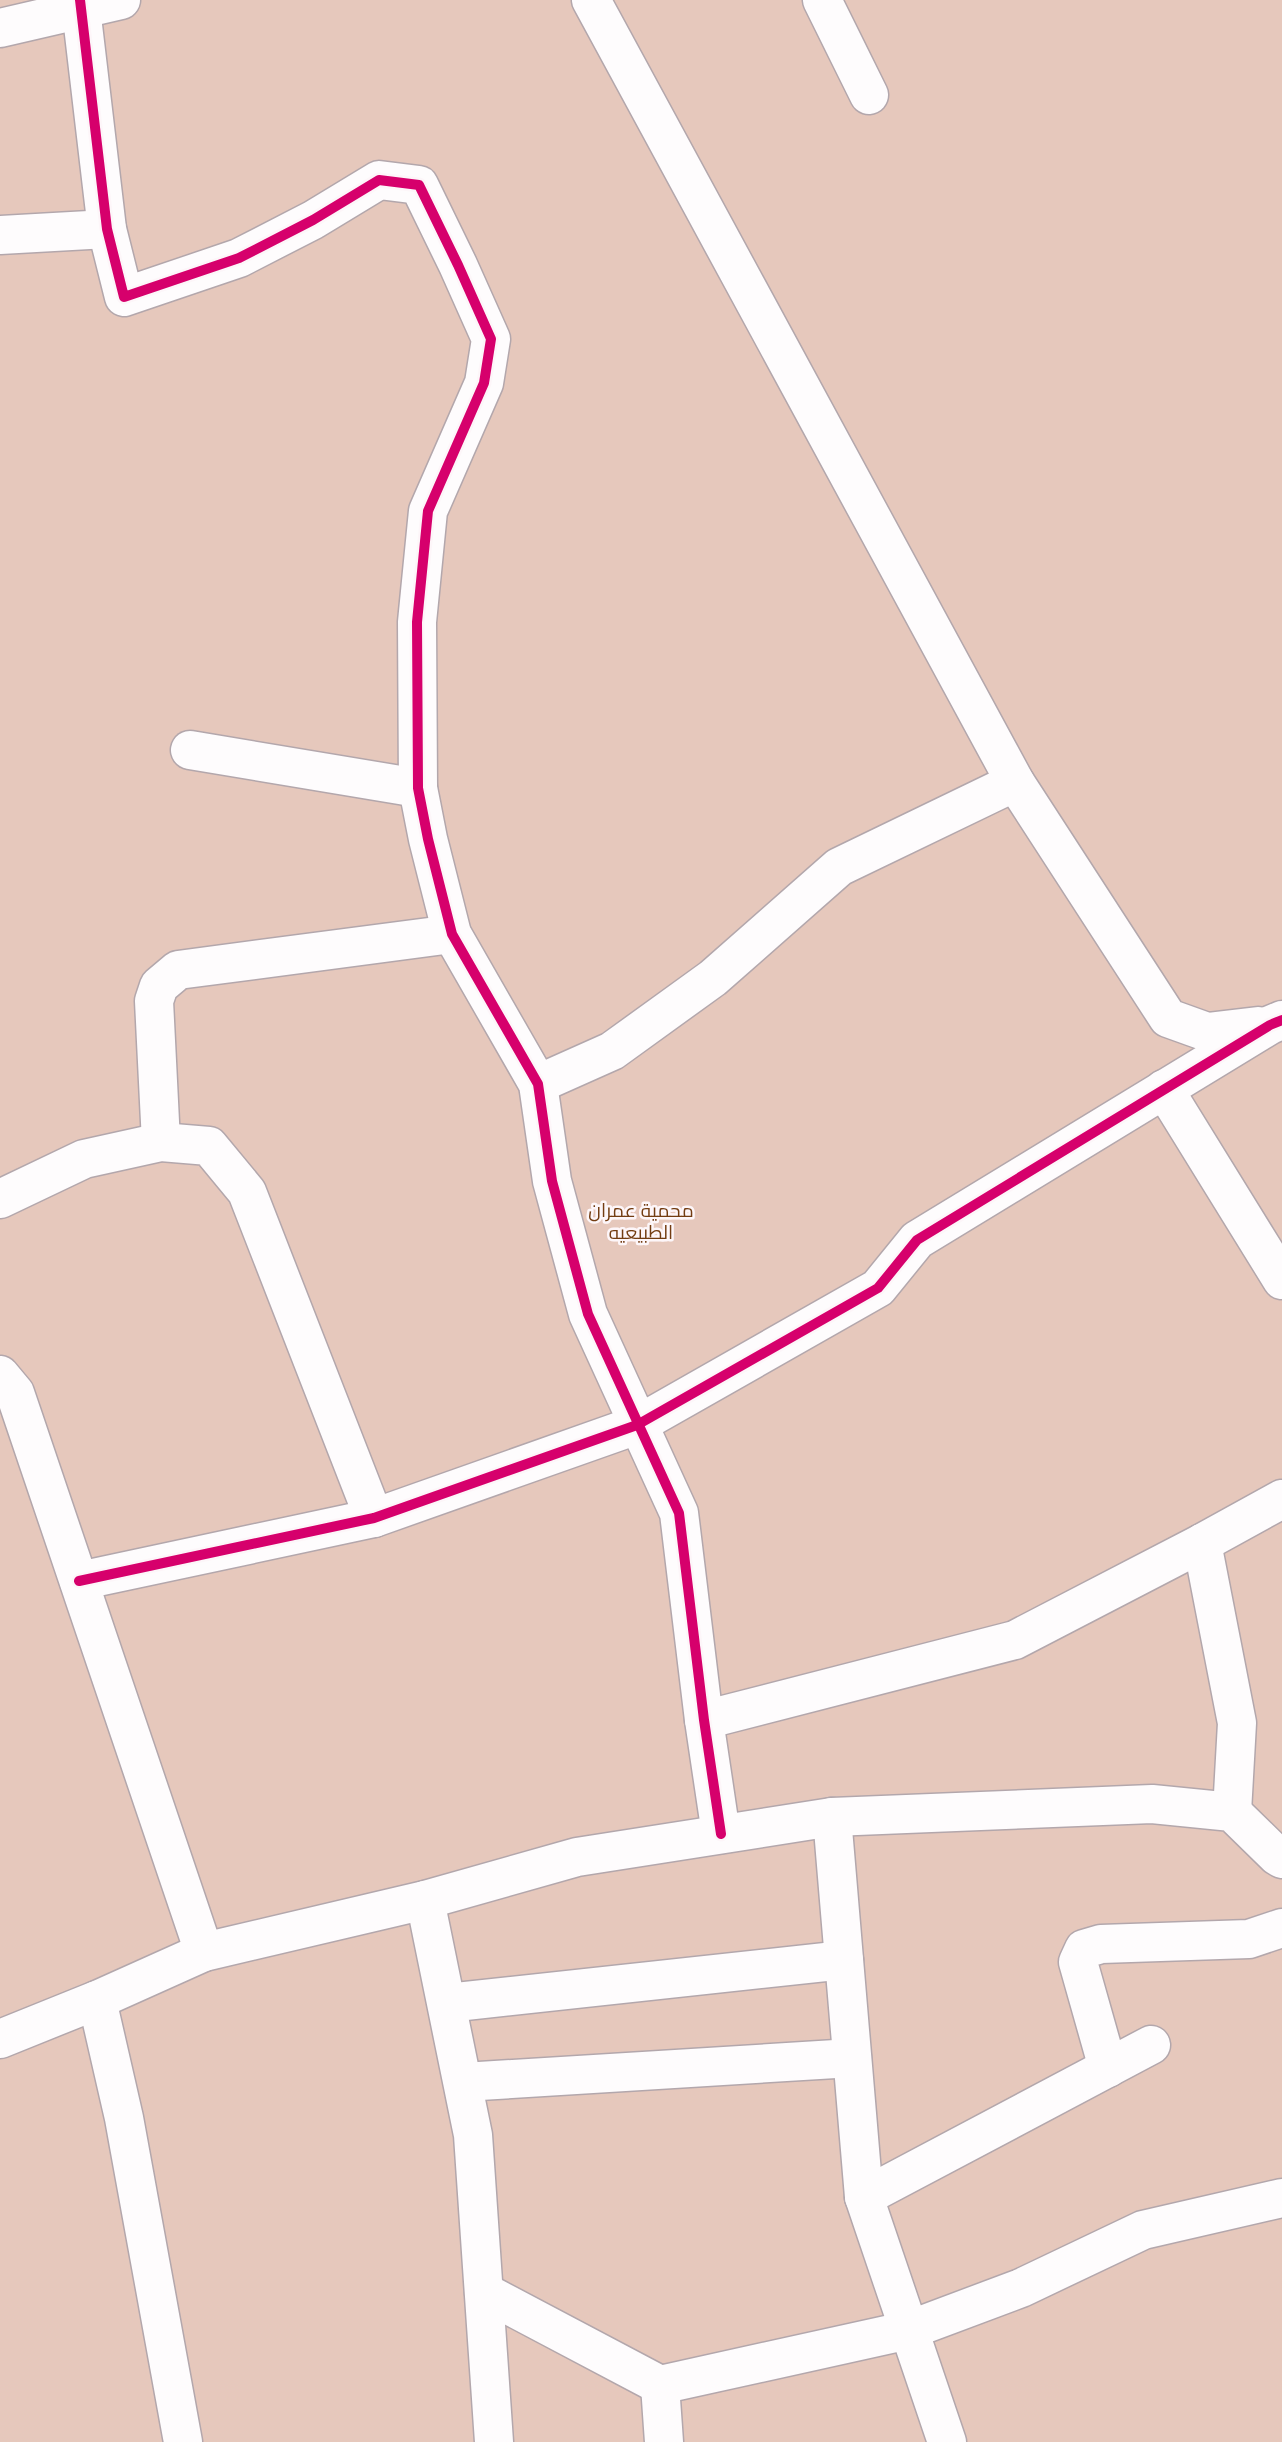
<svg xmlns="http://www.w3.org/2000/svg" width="1282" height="2442" font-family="'Open Sans',Cairo,sans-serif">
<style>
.green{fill:#e6c8bc}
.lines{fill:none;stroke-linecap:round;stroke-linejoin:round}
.minor-casing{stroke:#b3a7ac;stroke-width:41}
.minor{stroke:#fefcfd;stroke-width:38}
.cycleway-casing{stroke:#fdf6f9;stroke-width:15}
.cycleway{stroke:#d6006c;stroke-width:10}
.labels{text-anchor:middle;stroke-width:5;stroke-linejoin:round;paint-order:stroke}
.park-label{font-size:19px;fill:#733d12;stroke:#fdf6f9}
</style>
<rect width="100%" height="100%" fill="#f7e8ef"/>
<rect class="green" x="0" y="0" width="1282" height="2442"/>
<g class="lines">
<defs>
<g id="minor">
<polyline points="80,0 107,229 124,297 239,258 313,220 379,180 419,185 458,265 491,339 484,383 428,511 417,622 418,788 428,839 452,934 538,1084 552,1181 588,1314 679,1513 704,1720 721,1834"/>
<polyline points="591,0 1015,782 1168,1018 1207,1032 1258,1026"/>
<polyline points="822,0 869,95"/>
<polyline points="0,28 121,0"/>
<polyline points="0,235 107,229"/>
<polyline points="190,750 418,788"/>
<polyline points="538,1084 612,1051 713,978 839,867 1015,782"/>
<polyline points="1164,1089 1282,1280"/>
<polyline points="161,1142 154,1001 159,986 178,970 452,934"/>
<polyline points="0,1199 84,1159 161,1142 209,1146 247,1192 374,1518"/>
<polyline points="0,1375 15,1393 204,1952"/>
<polyline points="1202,1543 1237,1723 1232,1812"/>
<polyline points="79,1581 374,1518 637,1425 878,1288 917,1240 1270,1025 1282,1020"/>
<polyline points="704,1720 1015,1640 1202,1543 1282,1499"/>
<polyline points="832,1817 864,2197 947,2442"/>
<polyline points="425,1900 473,2135 494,2442"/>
<polyline points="97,2000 124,2118 183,2442"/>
<polyline points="447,2003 844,1960"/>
<polyline points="0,2039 97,2000 204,1952 425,1900 577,1857 832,1817 1152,1804 1232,1812 1277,1856 1282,1859"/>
<polyline points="1108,2068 1078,1962 1084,1949 1101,1944 1249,1939 1282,1928"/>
<polyline points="463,2082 852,2058"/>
<polyline points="864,2197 1151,2045"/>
<polyline points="484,2292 660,2385"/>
<polyline points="664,2442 660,2385 909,2330 1021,2288 1143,2230 1282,2198"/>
</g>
</defs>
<use href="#minor" class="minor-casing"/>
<use href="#minor" class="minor"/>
<defs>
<g id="cycleway">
<polyline points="80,0 107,229 124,297 239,258 313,220 379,180 419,185 458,265 491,339 484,383 428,511 417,622 418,788 428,839 452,934 538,1084 552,1181 588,1314 679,1513 704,1720 721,1834"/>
<polyline points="79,1581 374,1518 637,1425 878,1288 917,1240 1270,1025 1282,1020"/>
</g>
</defs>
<use href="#cycleway" class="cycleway-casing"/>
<use href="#cycleway" class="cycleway"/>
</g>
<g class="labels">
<g class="park-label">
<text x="641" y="1217">محمية عمران<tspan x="641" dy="22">الطبيعيه</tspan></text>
</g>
</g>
</svg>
